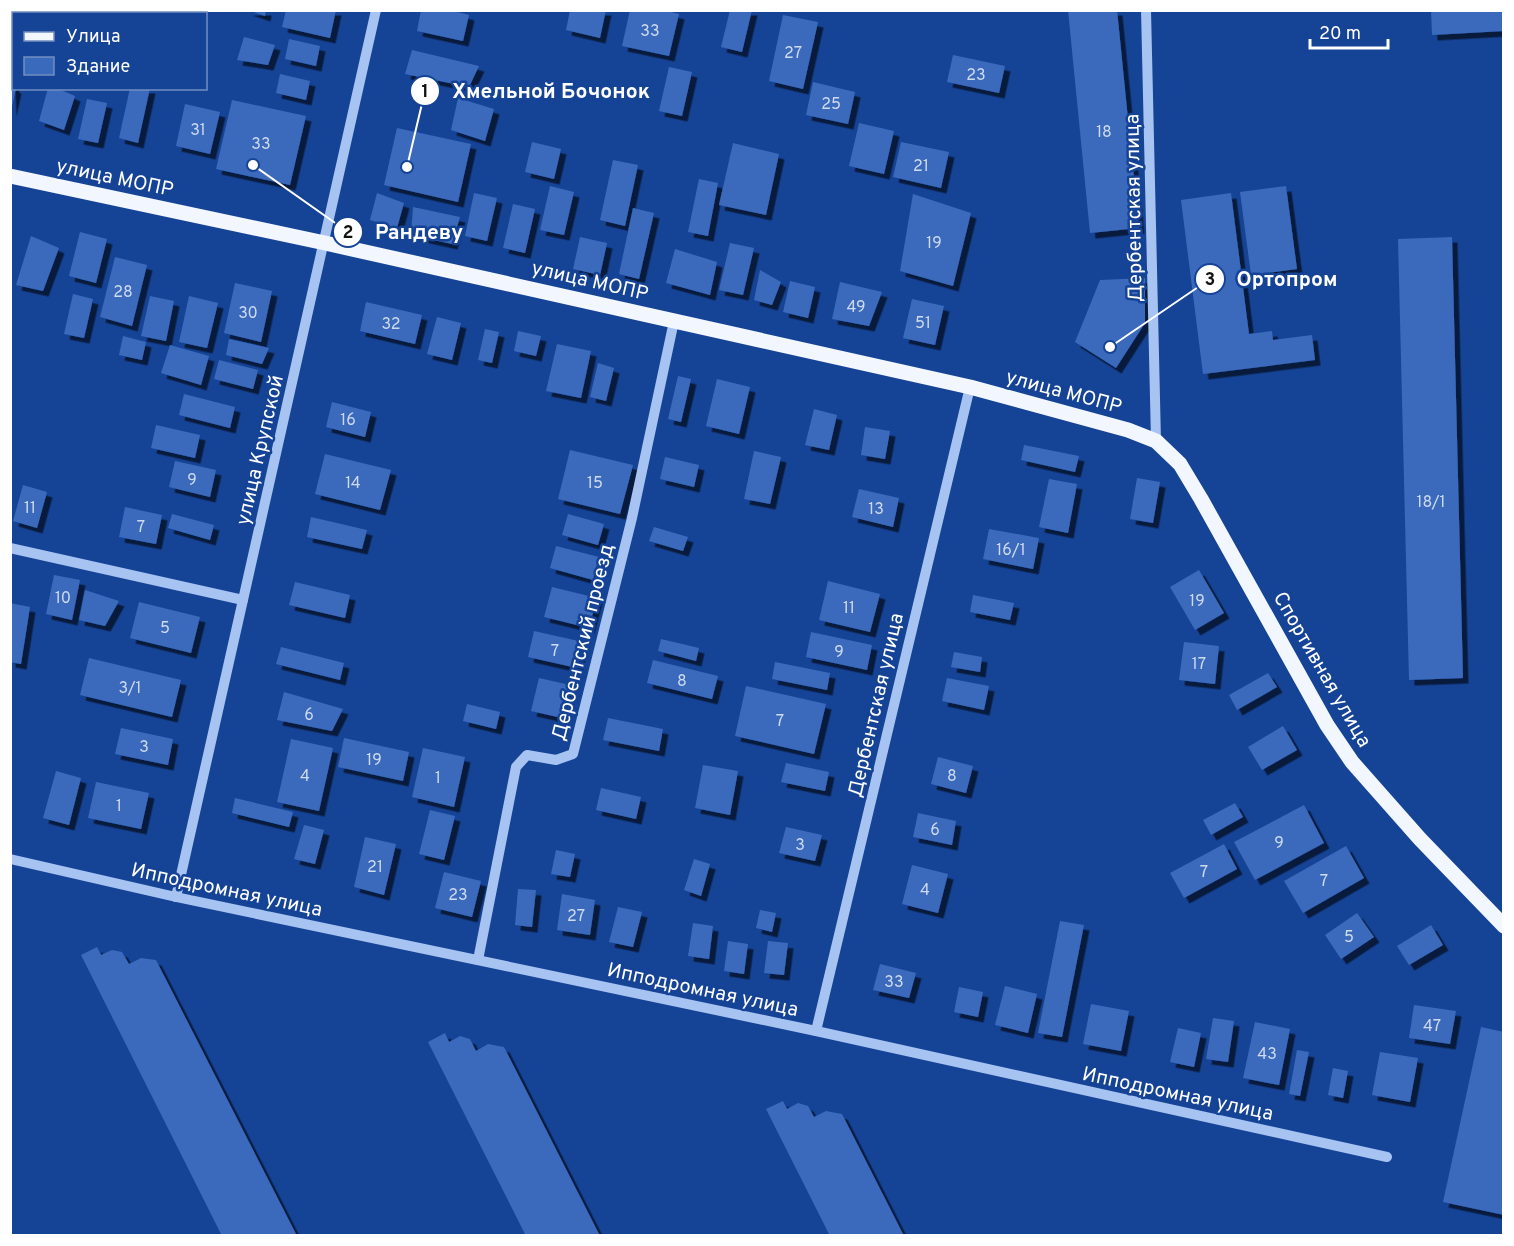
<svg xmlns="http://www.w3.org/2000/svg" width="1514" height="1246" font-family="Overpass,sans-serif">
<style>
.building{fill:#3a6abc;filter:url(#shadow)}
.lines{fill:none;stroke-linecap:round;stroke-linejoin:round}
.minor{stroke:#a7c3f2;stroke-width:10}
.major{stroke:#f1f6ff;stroke-width:15}
.labels{text-anchor:middle;stroke-width:5;stroke-linejoin:round;paint-order:stroke}
.number-label{font-size:16px;fill:#cedaee}
.street-label{font-size:20px;fill:#fff;stroke:#154396}
.leader{fill:none;stroke:#fff;stroke-width:2}
.callout-dot{fill:#fff;stroke:#154396;stroke-width:2}
.mark-label{font-size:18px;text-anchor:middle;font-weight:bold;fill:#111}
.callout-label{font-size:21px;text-anchor:middle;font-weight:bold;fill:#fff;stroke:#154396;stroke-width:5;stroke-linejoin:round;paint-order:stroke}
</style>
<defs>
<filter id="shadow"><feDropShadow dx="5.5" dy="5.5" stdDeviation="0" flood-color="#0009"/></filter>
</defs>
<rect width="100%" height="100%" fill="#154396"/>
<g class="building">
<polygon points="37,10 63,10 62,14 37,14"/>
<polygon points="247,10 266,10 265,16"/>
<polygon points="286,10 336,10 330,38 282,27"/>
<polygon points="421,10 450,10 469,15 463,41 417,31"/>
<polygon points="570,10 606,10 600,38 566,30"/>
<polygon points="630,10 663,10 679,14 669,56 622,46"/>
<polygon points="730,10 752,10 742,52 721,47"/>
<polygon points="1068,10 1117,10 1139,228 1090,233"/>
<polygon points="1431,10 1504,10 1504,31 1432,35"/>
<polygon points="783,15 818,22 803,89 769,81"/>
<polygon points="244,37 275,45 268,65 237,60"/>
<polygon points="289,39 320,46 316,66 285,59"/>
<polygon points="412,50 479,66 469,87 405,74"/>
<polygon points="953,55 1005,66 999,93 947,82"/>
<polygon points="669,67 692,72 682,116 659,111"/>
<polygon points="280,74 310,81 306,100 276,93"/>
<polygon points="813,82 855,92 848,124 806,115"/>
<polygon points="10,84 14,85 14,88 16,88 11,111"/>
<polygon points="48,88 56,88 75,96 64,130 39,121"/>
<polygon points="130,88 150,88 138,143 119,138"/>
<polygon points="458,98 494,109 485,141 451,130"/>
<polygon points="87,99 107,103 98,143 78,139"/>
<polygon points="232,100 306,116 290,185 216,169"/>
<polygon points="185,104 220,112 210,154 176,146"/>
<polygon points="859,123 894,131 884,174 849,166"/>
<polygon points="397,128 471,144 458,202 384,185"/>
<polygon points="532,142 561,149 554,179 525,172"/>
<polygon points="901,142 949,152 941,188 893,177"/>
<polygon points="733,143 779,154 766,215 719,205"/>
<polygon points="613,160 638,165 625,226 600,220"/>
<polygon points="699,179 718,183 708,236 688,232"/>
<polygon points="550,186 574,192 564,235 540,230"/>
<polygon points="1286,186 1297,269 1251,275 1240,192"/>
<polygon points="377,193 404,203 397,228 370,220"/>
<polygon points="474,193 497,198 487,241 465,236"/>
<polygon points="1231,193 1249,334 1272,331 1273,340 1312,335 1315,360 1203,374 1181,200"/>
<polygon points="913,194 971,213 953,286 900,271"/>
<polygon points="513,204 535,209 525,253 503,248"/>
<polygon points="413,207 460,217 452,244 411,235"/>
<polygon points="633,208 654,213 639,279 619,274"/>
<polygon points="80,232 107,239 96,283 69,276"/>
<polygon points="31,236 59,248 43,291 16,285"/>
<polygon points="580,237 607,243 600,275 573,269"/>
<polygon points="1452,237 1463,678 1409,680 1398,239"/>
<polygon points="730,243 754,248 743,295 719,290"/>
<polygon points="675,249 717,262 710,295 666,283"/>
<polygon points="115,257 147,265 132,326 100,317"/>
<polygon points="760,270 781,282 772,305 754,300"/>
<polygon points="1145,278 1145,323 1116,368 1075,342 1100,280"/>
<polygon points="790,281 815,287 808,318 783,312"/>
<polygon points="840,282 882,292 869,326 832,319"/>
<polygon points="235,283 272,291 261,342 224,333"/>
<polygon points="73,294 93,299 84,338 64,334"/>
<polygon points="150,296 174,301 166,341 141,336"/>
<polygon points="189,296 218,303 207,348 179,342"/>
<polygon points="912,299 944,306 935,345 903,338"/>
<polygon points="366,302 422,315 415,344 360,331"/>
<polygon points="437,317 461,323 452,360 427,354"/>
<polygon points="485,329 499,332 492,363 478,360"/>
<polygon points="518,331 541,336 536,356 514,351"/>
<polygon points="123,336 146,342 142,360 119,355"/>
<polygon points="229,339 269,348 262,364 226,355"/>
<polygon points="557,344 591,351 581,398 546,391"/>
<polygon points="170,345 209,356 201,385 161,373"/>
<polygon points="219,360 258,370 253,389 214,379"/>
<polygon points="598,363 614,368 606,401 590,397"/>
<polygon points="678,376 691,379 681,422 668,419"/>
<polygon points="717,379 750,387 739,434 706,426"/>
<polygon points="184,394 235,407 230,428 179,415"/>
<polygon points="332,402 371,412 365,437 326,427"/>
<polygon points="814,409 837,415 829,450 805,445"/>
<polygon points="156,425 200,435 195,458 151,448"/>
<polygon points="865,427 890,431 885,459 861,455"/>
<polygon points="1024,445 1079,456 1075,472 1021,460"/>
<polygon points="570,450 633,465 620,514 558,499"/>
<polygon points="754,451 781,457 770,504 744,499"/>
<polygon points="325,454 391,470 380,510 315,494"/>
<polygon points="665,457 699,465 694,487 660,479"/>
<polygon points="175,461 216,470 210,497 169,487"/>
<polygon points="1137,478 1160,482 1153,523 1130,519"/>
<polygon points="1049,479 1077,484 1068,533 1039,527"/>
<polygon points="23,485 47,492 37,528 13,521"/>
<polygon points="859,489 899,498 893,527 852,517"/>
<polygon points="125,507 162,515 156,544 119,537"/>
<polygon points="172,514 214,525 210,540 168,528"/>
<polygon points="568,514 604,524 598,545 562,535"/>
<polygon points="311,517 367,530 362,549 307,537"/>
<polygon points="654,527 688,537 683,551 649,541"/>
<polygon points="989,529 1039,538 1033,569 983,559"/>
<polygon points="556,546 599,557 593,580 550,568"/>
<polygon points="1199,570 1224,613 1195,630 1170,587"/>
<polygon points="54,575 80,580 72,620 46,614"/>
<polygon points="828,581 880,594 870,632 819,620"/>
<polygon points="295,582 350,595 345,618 289,605"/>
<polygon points="552,587 597,598 589,628 544,617"/>
<polygon points="85,590 119,601 105,626 79,620"/>
<polygon points="973,595 1014,603 1010,620 970,612"/>
<polygon points="139,602 200,617 191,653 130,638"/>
<polygon points="10,603 30,607 21,664 10,662"/>
<polygon points="534,631 583,642 577,668 528,657"/>
<polygon points="811,632 872,645 867,670 806,657"/>
<polygon points="661,639 699,648 696,661 658,651"/>
<polygon points="1184,642 1219,646 1215,684 1179,680"/>
<polygon points="281,647 344,663 340,680 276,664"/>
<polygon points="954,652 982,657 980,672 951,667"/>
<polygon points="89,658 181,680 172,717 80,695"/>
<polygon points="653,660 718,676 712,699 647,683"/>
<polygon points="775,662 830,673 827,690 772,679"/>
<polygon points="1268,673 1277,687 1237,710 1229,695"/>
<polygon points="539,678 570,685 562,718 531,711"/>
<polygon points="947,678 989,686 984,710 942,701"/>
<polygon points="746,686 826,704 814,754 735,736"/>
<polygon points="284,692 343,709 332,731 277,720"/>
<polygon points="467,704 500,712 496,729 463,721"/>
<polygon points="608,718 663,729 659,751 603,740"/>
<polygon points="1283,726 1297,750 1262,770 1248,747"/>
<polygon points="121,728 173,739 168,765 115,754"/>
<polygon points="344,738 409,752 403,781 338,767"/>
<polygon points="291,739 333,748 319,811 277,802"/>
<polygon points="423,748 465,757 454,807 412,797"/>
<polygon points="938,757 973,766 966,793 931,784"/>
<polygon points="786,763 829,772 825,791 781,782"/>
<polygon points="703,765 738,771 730,815 695,808"/>
<polygon points="56,771 81,778 69,825 43,818"/>
<polygon points="96,782 149,793 141,829 88,818"/>
<polygon points="601,788 641,797 636,819 596,810"/>
<polygon points="235,798 293,812 289,827 232,813"/>
<polygon points="1235,803 1243,817 1211,835 1203,820"/>
<polygon points="1304,805 1324,843 1255,880 1234,842"/>
<polygon points="430,810 455,816 444,860 419,854"/>
<polygon points="918,813 956,821 952,845 913,837"/>
<polygon points="304,825 324,830 315,864 294,859"/>
<polygon points="786,827 822,835 815,861 779,853"/>
<polygon points="365,837 396,844 384,895 354,887"/>
<polygon points="1224,844 1237,869 1184,898 1170,873"/>
<polygon points="1346,846 1364,878 1303,913 1284,881"/>
<polygon points="556,850 575,854 570,877 551,874"/>
<polygon points="694,859 710,864 701,896 684,890"/>
<polygon points="912,865 948,874 938,913 902,904"/>
<polygon points="444,872 481,881 472,917 435,908"/>
<polygon points="518,889 536,890 532,927 515,925"/>
<polygon points="562,894 595,900 590,935 557,930"/>
<polygon points="618,907 642,912 633,947 609,942"/>
<polygon points="760,910 776,913 772,932 756,928"/>
<polygon points="1357,913 1374,937 1341,959 1325,935"/>
<polygon points="1060,921 1084,925 1062,1037 1038,1033"/>
<polygon points="693,923 713,926 709,959 688,956"/>
<polygon points="1431,925 1443,945 1409,965 1397,946"/>
<polygon points="728,941 748,944 744,974 724,971"/>
<polygon points="768,941 788,943 784,975 764,973"/>
<polygon points="97,947 101,955 112,950 122,952 129,964 141,958 156,960 297,1236 222,1236 81,955"/>
<polygon points="880,964 916,973 909,998 873,990"/>
<polygon points="1005,986 1037,994 1028,1033 995,1025"/>
<polygon points="959,987 983,992 978,1017 954,1012"/>
<polygon points="1091,1004 1129,1011 1121,1051 1083,1044"/>
<polygon points="1414,1005 1456,1011 1450,1044 1409,1038"/>
<polygon points="1213,1018 1234,1021 1228,1062 1206,1059"/>
<polygon points="1255,1022 1290,1029 1279,1085 1243,1078"/>
<polygon points="1481,1027 1504,1032 1504,1215 1443,1202"/>
<polygon points="1178,1028 1201,1033 1194,1067 1170,1062"/>
<polygon points="445,1033 449,1042 460,1036 470,1039 476,1051 488,1044 504,1047 600,1236 526,1236 428,1042"/>
<polygon points="1297,1050 1309,1052 1300,1096 1289,1094"/>
<polygon points="1380,1052 1418,1058 1410,1102 1372,1095"/>
<polygon points="1333,1068 1348,1071 1343,1098 1328,1095"/>
<polygon points="783,1101 787,1109 798,1103 808,1106 814,1117 826,1111 842,1114 904,1236 830,1236 766,1109"/>
</g>
<g class="lines">
<g class="minor">
<polyline points="1146,10 1156,441"/>
<polyline points="10,548 243,600"/>
<polyline points="10,859 176,897 816,1031 1387,1157"/>
<polyline points="176,897 376,10"/>
<polyline points="478,960 516,767 527,755 556,760 573,754 632,518 674,321"/>
<polyline points="816,1031 970,387"/>
</g>
<polyline class="major" points="10,176 325,243 970,387 1128,430 1156,441 1180,464 1201,499 1327,725 1352,762 1420,839 1504,926"/>
</g>
<g class="labels">
<g class="number-label">
<text x="650" y="36">33</text>
<text x="793" y="58">27</text>
<text x="976" y="80">23</text>
<text x="831" y="109">25</text>
<text x="198" y="135">31</text>
<text x="1104" y="137">18</text>
<text x="261" y="149">33</text>
<text x="921" y="171">21</text>
<text x="934" y="248">19</text>
<text x="123" y="297">28</text>
<text x="856" y="312">49</text>
<text x="248" y="318">30</text>
<text x="923" y="328">51</text>
<text x="391" y="329">32</text>
<text x="348" y="425">16</text>
<text x="192" y="485">9</text>
<text x="353" y="488">14</text>
<text x="595" y="488">15</text>
<text x="1431" y="507">18/1</text>
<text x="30" y="513">11</text>
<text x="876" y="514">13</text>
<text x="141" y="532">7</text>
<text x="1011" y="555">16/1</text>
<text x="63" y="603">10</text>
<text x="1197" y="606">19</text>
<text x="849" y="613">11</text>
<text x="165" y="633">5</text>
<text x="555" y="656">7</text>
<text x="839" y="657">9</text>
<text x="1199" y="669">17</text>
<text x="682" y="686">8</text>
<text x="130" y="693">3/1</text>
<text x="309" y="720">6</text>
<text x="780" y="726">7</text>
<text x="144" y="752">3</text>
<text x="374" y="765">19</text>
<text x="305" y="781">4</text>
<text x="952" y="781">8</text>
<text x="438" y="783">1</text>
<text x="119" y="811">1</text>
<text x="935" y="835">6</text>
<text x="1279" y="848">9</text>
<text x="800" y="850">3</text>
<text x="375" y="872">21</text>
<text x="1204" y="877">7</text>
<text x="1324" y="886">7</text>
<text x="925" y="895">4</text>
<text x="458" y="900">23</text>
<text x="576" y="921">27</text>
<text x="1349" y="942">5</text>
<text x="894" y="987">33</text>
<text x="1432" y="1031">47</text>
<text x="1267" y="1059">43</text>
</g>
<g class="street-label">
<text transform="translate(115 177) rotate(12)" y="7">улица МОПР</text>
<text transform="translate(1133 208) rotate(-91)" y="7">Дербентская улица</text>
<text transform="translate(590 280) rotate(13)" y="7">улица МОПР</text>
<text transform="translate(1064 391) rotate(15)" y="7">улица МОПР</text>
<text transform="translate(259 450) rotate(-77)" y="7">улица Крупской</text>
<text transform="translate(582 642) rotate(-76)" y="7">Дербентский проезд</text>
<text transform="translate(1323 669) rotate(60)" y="7">Спортивная улица</text>
<text transform="translate(875 705) rotate(-77)" y="7">Дербентская улица</text>
<text transform="translate(227 889) rotate(12)" y="7">Ипподромная улица</text>
<text transform="translate(703 989) rotate(12)" y="7">Ипподромная улица</text>
<text transform="translate(1178 1093) rotate(12)" y="7">Ипподромная улица</text>
</g>
</g>
<path class="leader" d="M407 167L425 91M253 165L348 232M1110 347L1210 279"/>
<g class="callout-dot">
<circle cx="407" cy="167" r="6"/>
<circle cx="253" cy="165" r="6"/>
<circle cx="1110" cy="347" r="6"/>
<circle cx="425" cy="91" r="15"/>
<circle cx="348" cy="232" r="15"/>
<circle cx="1210" cy="279" r="15"/>
</g>
<g class="mark-label">
<text x="425" y="97">1</text>
<text x="348" y="238">2</text>
<text x="1210" y="285">3</text>
</g>
<g class="callout-label">
<text x="551" y="98">Хмельной Бочонок</text>
<text x="419" y="239">Рандеву</text>
<text x="1287" y="286">Ортопром</text>
</g>
<rect width="1514" height="1246" fill="none" stroke="#ffffff" stroke-width="24"/>
<rect x="12" y="12" width="195" height="78" fill="#154396" stroke="#738ec0" stroke-width="1.5"/>
<rect x="24" y="32" width="30" height="9" fill="#f1f6ff" stroke="#738ec0" stroke-width="1.5"/>
<text x="66" y="42" font-size="18" fill="#ffffff">Улица</text>
<rect x="24" y="57" width="30" height="18" fill="#3a6abc" stroke="#738ec0" stroke-width="1.5"/>
<text x="66" y="72" font-size="18" fill="#ffffff">Здание</text>
<path d="M1310 39v9h78v-9" fill="none" stroke="#ffffff" stroke-width="3"/>
<text x="1319" y="39" font-size="18" fill="#ffffff" stroke="#154396" stroke-width="4.5" paint-order="stroke">20 m</text>
</svg>
